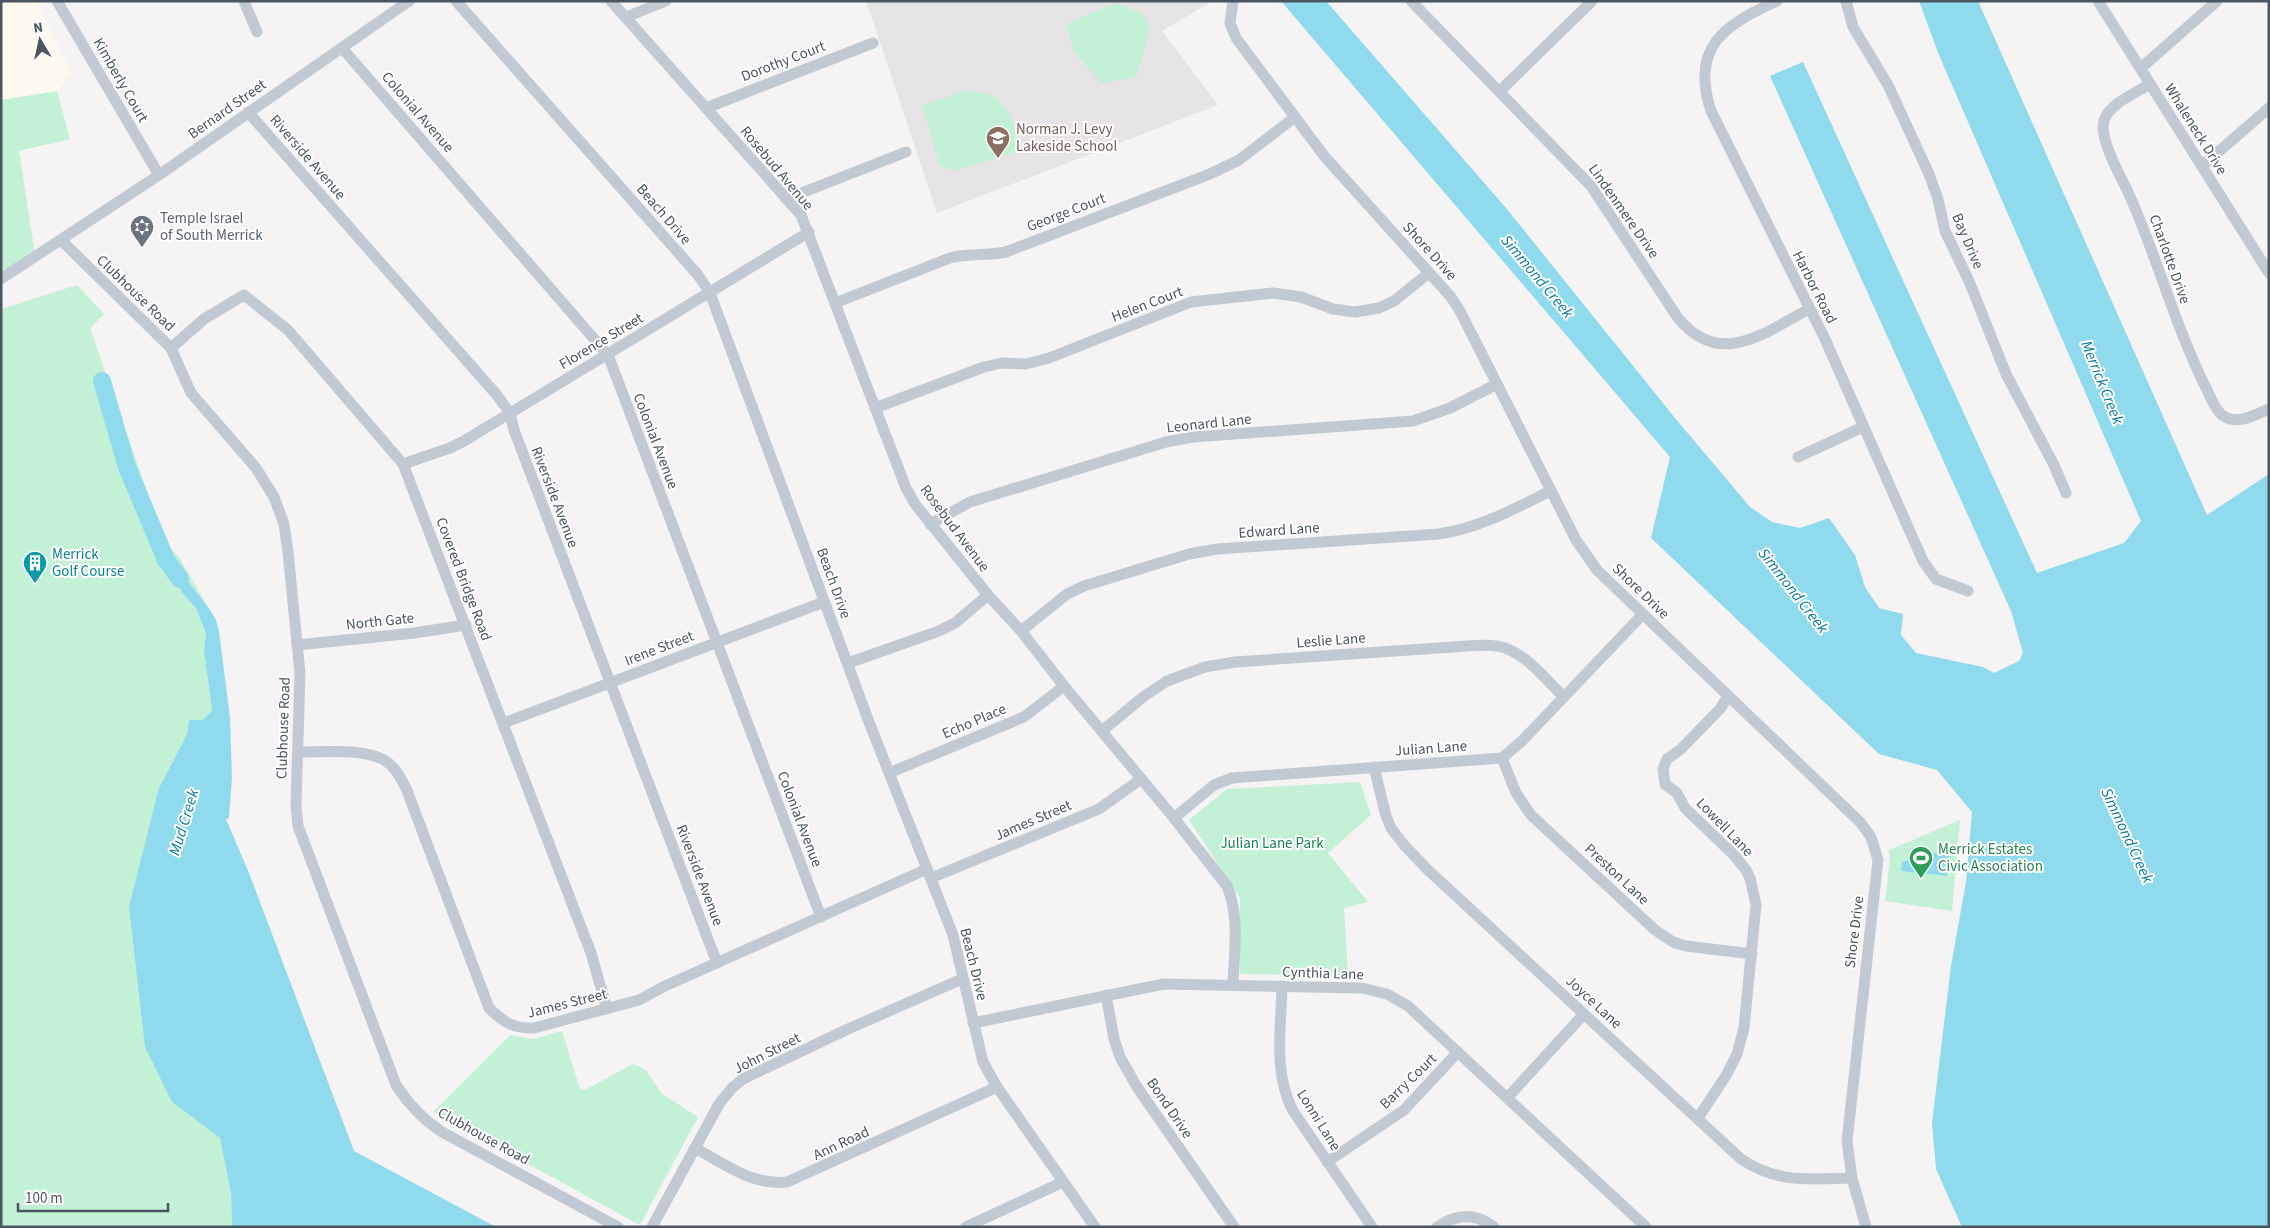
<svg xmlns="http://www.w3.org/2000/svg" width="2270" height="1228" font-family="'Source Sans 3',sans-serif">
<style>
.commercial{fill:#fdf9ef}
.education{fill:#e6e4e5}
.green{fill:#c3f1d5}
.water{fill:#90daee}
.lines{fill:none;stroke-linecap:round;stroke-linejoin:round}
.river{stroke:#90daee;stroke-width:18}
.street{stroke:#c1cad2;stroke-width:11}
.labels{text-anchor:middle;stroke-width:4;stroke-linejoin:round;paint-order:stroke}
.street-label{font-size:15px;fill:#4a5661;stroke:#fff}
.education-label{font-size:15px;fill:#785e54;stroke:#fff;text-anchor:start}
.worship-label{font-size:15px;fill:#5b616d;stroke:#fff;text-anchor:start}
.culture-label{font-size:15px;fill:#0d838f;stroke:#fff;text-anchor:start}
.park-label{font-size:15px;fill:#17864f;stroke:#fff}
.leisure-label{font-size:15px;fill:#27864d;stroke:#fff;text-anchor:start}
.water-label{font-size:16px;font-style:italic;fill:#0c7c9b;stroke:#fff}
</style>
<rect width="100%" height="100%" fill="#f5f3f3"/>
<polygon class="commercial" points="1,1 36,1 72,74 53,96 1,106"/>
<polygon class="education" points="866,1 1213,1 1162,31 1218,105 937,213"/>
<g class="green">
<polygon points="1115,3 1142,13 1150,30 1136,77 1102,83 1073,51 1067,24"/>
<polygon points="968,90 994,96 1010,114 1022,150 954,171 940,166 922,106"/>
<polygon points="57,91 70,139 19,151 35,254 1,274 1,100"/>
<polygon points="77,285 104,314 90,328 165,543 179,557 208,607 177,567 183,594 196,608 206,634 204,650 212,711 202,720 189,720 187,734 159,788 172,1102 220,1138 231,1193 232,1227 1,1227 1,309"/>
<polygon points="1360,782 1371,815 1328,853 1368,902 1344,908 1348,976 1240,974 1240,898 1189,820 1227,789"/>
<polygon points="1960,820 1952,911 1885,901 1890,857 1889,850"/>
<polygon points="562,1031 580,1089 585,1090 633,1064 646,1070 661,1093 698,1117 641,1223 638,1224 433,1112 510,1035 533,1039"/>
</g>
<g class="water">
<polygon points="1281,1 1326,1 1506,208 1675,418 1750,507 1772,522 1800,528 1829,518 1855,555 1865,587 1879,608 1903,614 1901,635 1916,653 1983,667 1994,673 2019,661 2023,653 2011,611 1770,76 1803,62 2037,573 2124,543 2141,521 1939,55 1919,1 1978,1 2207,515 2269,474 2269,1227 1962,1227 1936,1169 1932,1123 1951,966 1966,882 1972,812 1937,770 1879,754 1651,538 1670,457"/>
<polygon points="166,560 177,567 208,607 216,620 219,631 230,718 232,777 229,818 226,819 249,873 354,1151 496,1227 232,1227 231,1193 220,1138 172,1102 145,1047 129,907 159,788 187,734 189,720 202,720 212,711 204,650 206,634 196,608 183,594"/>
<polygon points="1943,851 1947,852 1949,856 1947,876 1901,871 1902,862"/>
</g>
<g class="lines">
<polyline class="river" points="102,381 127,467 166,560 180,579"/>
<g class="street">
<polyline points="57,1 159,175"/>
<polyline points="244,1 257,32"/>
<polyline points="456,1 698,275 710,293 869,722 953,935 983,1062 997,1087 1095,1227"/>
<path d="M611 1 801 215 906 488 915 504 988 595 1021 631 1064 686 1174 818 1227 886C1240 917 1234 952 1233 984"/>
<polyline points="1233,1 1230,23 1236,38 1325,157 1451,297 1460,311 1576,540 1597,570 1860,822 1871,837 1878,860 1847,1141 1852,1178 1866,1227"/>
<path d="M1411 1 1591 186 1678 318C1720 369 1764 333 1809 309"/>
<path d="M1777 1C1724 25 1690 47 1711 111L1825 339 1923 561 1936 579 1968 591"/>
<polyline points="1846,1 1853,27 1888,85 1929,174 1938,199 1945,231 1969,281 2006,374 2054,465 2066,493"/>
<polyline points="2098,1 2269,273"/>
<polyline points="626,17 666,1"/>
<polyline points="342,48 608,355 821,917"/>
<polyline points="2141,68 2217,1"/>
<path d="M2150 84C2136 93 2108 104 2104 121 2099 139 2120 175 2128 192 2157 256 2174 323 2205 386 2210 395 2214 409 2222 415 2236 426 2255 415 2269 409"/>
<polyline points="1500,91 1592,1"/>
<polyline points="706,108 873,43"/>
<polyline points="248,112 496,394 510,413 514,430 717,963"/>
<polyline points="2202,166 2269,108"/>
<polyline points="786,199 906,152"/>
<path d="M62 241 171 348 191 393 256 468 274 497 284 524 288 552 300 673 296 805 298 826 396 1085C409 1105 422 1119 442 1132L618 1227"/>
<polyline points="1,279 159,175 409,1"/>
<path d="M835 303 950 258C968 253 987 256 1006 252L1210 174 1239 160 1295 117"/>
<polyline points="171,348 204,319 244,295 288,330 403,464 591,953 607,1009"/>
<polyline points="875,408 984,367 1002,363 1026,364 1049,358 1191,302 1273,293 1301,297 1333,309 1355,312 1379,308 1394,301 1429,273"/>
<polyline points="1798,457 1863,427"/>
<polyline points="403,464 450,448 464,441 809,232"/>
<polyline points="930,524 970,502 1166,442 1193,437 1413,421 1450,408 1497,384"/>
<path d="M1021 631 1067 594 1084 586 1189 554 1217 549 1439 534C1480 528 1514 509 1550 491"/>
<polyline points="297,645 414,633 466,625"/>
<polyline points="848,663 939,631 955,623 988,595"/>
<polyline points="504,723 824,602"/>
<path d="M1102 731 1143 697 1167 681 1205 667 1235 662 1468 646C1477 646 1487 644 1496 646 1523 649 1545 679 1564 697"/>
<path d="M298 752C323 752 363 748 384 760 395 766 400 777 406 788L489 1008C503 1022 514 1029 534 1028L639 1000 665 986 927 869"/>
<polyline points="1502,758 1516,793 1531,815 1655,930 1673,942 1686,946 1752,954"/>
<path d="M1374 767 1386 816 1391 828 1404 845 1428 870 1741 1159C1779 1184 1809 1179 1852 1178"/>
<polyline points="889,773 1024,717 1064,686"/>
<polyline points="1174,818 1214,785 1232,778 1502,758 1522,741 1643,614"/>
<polyline points="931,878 1099,809 1141,779"/>
<path d="M1282 986C1281 1029 1273 1072 1293 1111L1372 1227"/>
<polyline points="1106,995 1114,1039 1120,1057 1137,1087 1234,1227"/>
<polyline points="973,1023 1164,984 1362,988 1387,994 1408,1006 1646,1227"/>
<polyline points="1507,1098 1584,1014"/>
<polyline points="1698,1118 1727,1074 1737,1054 1744,1028 1756,905 1750,878 1746,870 1734,855 1685,808 1677,793 1665,784 1663,769 1667,759 1680,750 1720,709 1728,696"/>
<path d="M695 1148C724 1164 753 1186 787 1182L997 1087"/>
<polyline points="1327,1162 1404,1110 1458,1052"/>
<polyline points="652,1227 719,1104 732,1088 743,1079 848,1029 962,979"/>
<polyline points="966,1227 1063,1182"/>
<path d="M1437 1227C1456 1214 1475 1212 1494 1227"/>
</g>
</g>
<defs>
<symbol id="school-pin" viewBox="-11 -11 22 30"><path d="M0 17L-7.5 6A9.5 9.5 0 1 1 7.5 6Z" fill="#8d6e63" stroke="#fff"/><path d="M0-5L7-2L0 1L-7-2ZM-4 1L0 2.5L4 1V4Q0 6-4 4Z" fill="#fff"/></symbol>
<symbol id="synagogue-pin" viewBox="-11 -11 22 30"><path d="M0 17L-7.5 6A9.5 9.5 0 1 1 7.5 6Z" fill="#6b7280" stroke="#fff"/><path d="M0-6.5L5.6 3.2H-5.6ZM0 6.5L5.6-3.2H-5.6Z" fill="#fff"/></symbol>
<symbol id="building-pin" viewBox="-11 -11 22 30"><path d="M0 17L-7.5 6A9.5 9.5 0 1 1 7.5 6Z" fill="#0f9aa8" stroke="#fff"/><path d="M-4-6H4V6H1V3H-1V6H-4ZM-2.5-4.3h1.7v1.8h-1.7ZM.8-4.3h1.7v1.8H.8ZM-2.5-1h1.7V.8h-1.7ZM.8-1h1.7V.8H.8Z" fill="#fff"/></symbol>
<symbol id="stadium-pin" viewBox="-11 -11 22 30"><path d="M0 17L-7.5 6A9.5 9.5 0 1 1 7.5 6Z" fill="#2e9e5b" stroke="#fff"/><path d="M0-5a6.5 5 0 1 0 0 10a6.5 5 0 1 0 0-10ZM-3.5-1.8h7v3.6h-7Z" fill="#fff"/></symbol>
</defs>
<g fill-rule="evenodd">
<use href="#school-pin" x="984" y="124" width="28" height="38"/>
<use href="#synagogue-pin" x="128" y="213" width="28" height="38"/>
<use href="#building-pin" x="21" y="549" width="28" height="38"/>
<use href="#stadium-pin" x="1907" y="844" width="28" height="38"/>
</g>
<g class="labels">
<g class="street-label">
<text transform="translate(783 61) rotate(-21)" y="5">Dorothy Court</text>
<text transform="translate(121 80) rotate(60)" y="5">Kimberly Court</text>
<text transform="translate(227 109) rotate(-35)" y="5">Bernard Street</text>
<text transform="translate(418 112) rotate(49)" y="5">Colonial Avenue</text>
<text transform="translate(2196 129) rotate(58)" y="5">Whaleneck Drive</text>
<text transform="translate(308 157) rotate(49)" y="5">Riverside Avenue</text>
<text transform="translate(777 168) rotate(50)" y="5">Rosebud Avenue</text>
<text transform="translate(1624 211) rotate(55)" y="5">Lindenmere Drive</text>
<text transform="translate(1066 212) rotate(-21)" y="5">George Court</text>
<text transform="translate(664 214) rotate(49)" y="5">Beach Drive</text>
<text transform="translate(1968 241) rotate(67)" y="5">Bay Drive</text>
<text transform="translate(1430 251) rotate(48)" y="5">Shore Drive</text>
<text transform="translate(2170 259) rotate(70)" y="5">Charlotte Drive</text>
<text transform="translate(1815 287) rotate(63)" y="5">Harbor Road</text>
<text transform="translate(136 293) rotate(44)" y="5">Clubhouse Road</text>
<text transform="translate(1147 304) rotate(-21)" y="5">Helen Court</text>
<text transform="translate(601 341) rotate(-31)" y="5">Florence Street</text>
<text transform="translate(1209 423) rotate(-6)" y="5">Leonard Lane</text>
<text transform="translate(656 441) rotate(69)" y="5">Colonial Avenue</text>
<text transform="translate(555 497) rotate(69)" y="5">Riverside Avenue</text>
<text transform="translate(955 528) rotate(53)" y="5">Rosebud Avenue</text>
<text transform="translate(1279 530) rotate(-4)" y="5">Edward Lane</text>
<text transform="translate(464 579) rotate(69)" y="5">Covered Bridge Road</text>
<text transform="translate(834 583) rotate(70)" y="5">Beach Drive</text>
<text transform="translate(1641 591) rotate(44)" y="5">Shore Drive</text>
<text transform="translate(380 621) rotate(-6)" y="5">North Gate</text>
<text transform="translate(1331 640) rotate(-4)" y="5">Leslie Lane</text>
<text transform="translate(659 648) rotate(-21)" y="5">Irene Street</text>
<text transform="translate(974 721) rotate(-23)" y="5">Echo Place</text>
<text transform="translate(283 728) rotate(-88)" y="5">Clubhouse Road</text>
<text transform="translate(1431 748) rotate(-4)" y="5">Julian Lane</text>
<text transform="translate(800 819) rotate(69)" y="5">Colonial Avenue</text>
<text transform="translate(1033 820) rotate(-23)" y="5">James Street</text>
<text transform="translate(1725 827) rotate(46)" y="5">Lowell Lane</text>
<text transform="translate(1617 874) rotate(43)" y="5">Preston Lane</text>
<text transform="translate(700 875) rotate(69)" y="5">Riverside Avenue</text>
<text transform="translate(1854 932) rotate(-83)" y="5">Shore Drive</text>
<text transform="translate(974 964) rotate(76)" y="5">Beach Drive</text>
<text transform="translate(1323 973) rotate(2)" y="5">Cynthia Lane</text>
<text transform="translate(1594 1002) rotate(43)" y="5">Joyce Lane</text>
<text transform="translate(567 1003) rotate(-14)" y="5">James Street</text>
<text transform="translate(767 1053) rotate(-27)" y="5">John Street</text>
<text transform="translate(1408 1081) rotate(-44)" y="5">Barry Court</text>
<text transform="translate(1170 1108) rotate(56)" y="5">Bond Drive</text>
<text transform="translate(1319 1120) rotate(58)" y="5">Lonni Lane</text>
<text transform="translate(484 1136) rotate(29)" y="5">Clubhouse Road</text>
<text transform="translate(841 1143) rotate(-25)" y="5">Ann Road</text>
</g>
<g class="education-label">
<text x="1016" y="134">Norman J. Levy<tspan x="1016" dy="17">Lakeside School</tspan></text>
</g>
<g class="worship-label">
<text x="160" y="223">Temple Israel<tspan x="160" dy="17">of South Merrick</tspan></text>
</g>
<g class="culture-label">
<text x="52" y="559">Merrick<tspan x="52" dy="17">Golf Course</tspan></text>
</g>
<g class="park-label">
<text x="1272" y="848">Julian Lane Park</text>
</g>
<g class="leisure-label">
<text x="1938" y="854">Merrick Estates<tspan x="1938" dy="17">Civic Association</tspan></text>
</g>
<g class="water-label">
<text transform="translate(1538 276) rotate(50)" y="6">Simmond Creek</text>
<text transform="translate(2103 382) rotate(68)" y="6">Merrick Creek</text>
<text transform="translate(1794 590) rotate(52)" y="6">Simmond Creek</text>
<text transform="translate(183 822) rotate(-73)" y="6">Mud Creek</text>
<text transform="translate(2128 835) rotate(65)" y="6">Simmond Creek</text>
</g>
</g>
<rect width="2270" height="1228" fill="none" stroke="#4a5661" stroke-width="5"/>
<g transform="translate(40 40) rotate(351)" stroke="#ffffff" stroke-width="4" paint-order="stroke">
<path d="M0-4L9 19L0 12L-9 19Z" fill="#4a5661"/>
<text y="-8" font-size="14" font-weight="bold" text-anchor="middle" fill="#4a5661">N</text>
</g>
<path d="M18 1203v8h150v-8" fill="none" stroke="#4a5661" stroke-width="2.5"/>
<text x="25" y="1203" font-size="15" fill="#4a5661" stroke="#ffffff" stroke-width="4" paint-order="stroke">100 m</text>
</svg>
